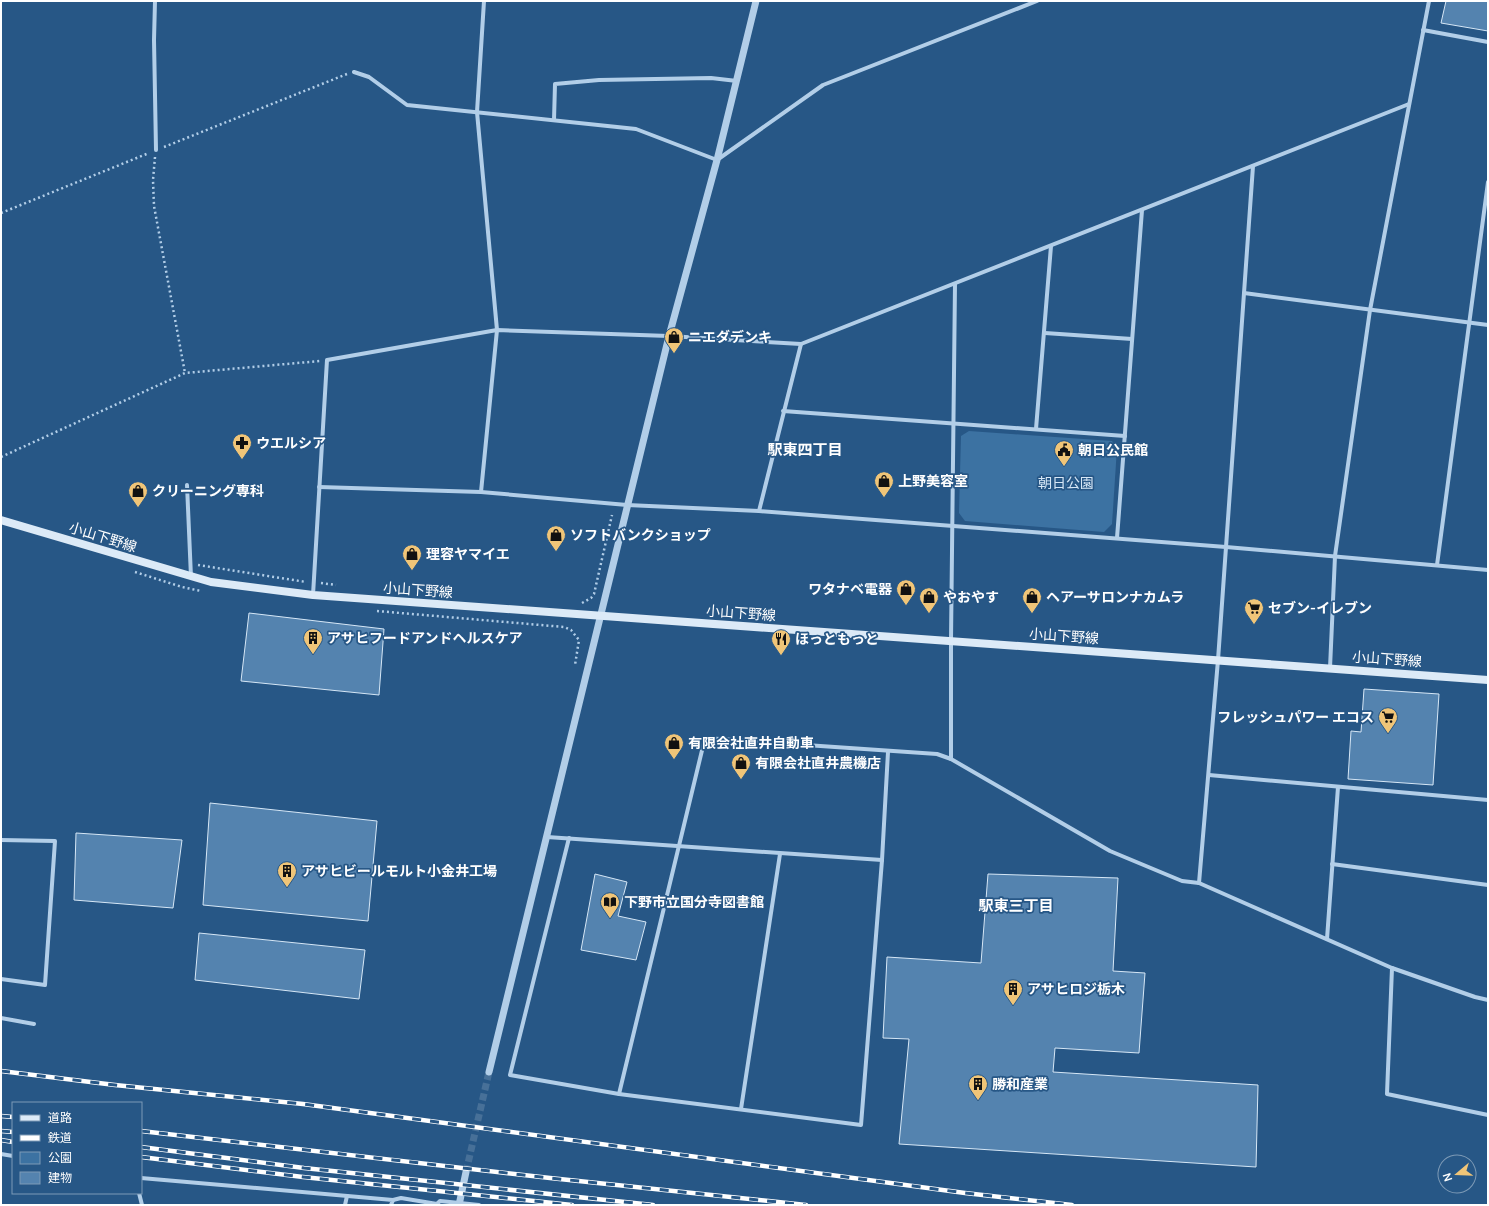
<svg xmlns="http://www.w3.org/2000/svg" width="1489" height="1206" font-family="Manrope,'Noto Sans JP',sans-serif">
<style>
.green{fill:#3c72a2}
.building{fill:#5483af;stroke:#d6e7f6}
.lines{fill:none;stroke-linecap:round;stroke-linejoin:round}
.tertiary-tunnel{stroke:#477098;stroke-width:7;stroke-dasharray:7 3.5;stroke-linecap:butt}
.path{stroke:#b2cee8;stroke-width:2.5;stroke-dasharray:2 3;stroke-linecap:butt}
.minor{stroke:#b2cee8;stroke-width:4}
.tertiary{stroke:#b2cee8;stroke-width:7}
.secondary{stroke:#dceaf7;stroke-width:8}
.rail-casing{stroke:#fff;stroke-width:4.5}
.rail{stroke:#275786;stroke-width:3;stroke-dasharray:9;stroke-linecap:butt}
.labels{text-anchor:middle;stroke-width:3.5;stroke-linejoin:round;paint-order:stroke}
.poi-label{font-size:14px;font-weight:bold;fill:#fff;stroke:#275786;text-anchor:start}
.park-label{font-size:14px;fill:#d6e7f6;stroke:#275786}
.street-label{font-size:14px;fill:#fff;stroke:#275786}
.neighbourhood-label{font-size:15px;font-weight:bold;fill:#fff;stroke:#275786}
</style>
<rect width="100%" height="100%" fill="#275786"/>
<polygon class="green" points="969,431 1112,441 1117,448 1112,524 1104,532 965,521 959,513 961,436"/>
<g class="building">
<polygon points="1446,1 1488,1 1488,31 1441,23"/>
<polygon points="249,613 384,629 379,695 241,681"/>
<polygon points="1364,689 1439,694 1433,785 1348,779 1351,731 1361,732"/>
<polygon points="210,803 377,821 368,921 203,905"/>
<polygon points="76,833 182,840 173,908 74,900"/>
<polygon points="595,874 627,882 618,916 646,922 636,960 581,950"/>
<polygon points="988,874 1118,878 1113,971 1145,973 1139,1053 1055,1048 1053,1072 1258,1085 1256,1167 899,1144 909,1039 883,1038 887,957 981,963"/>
<polygon points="199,933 365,950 359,999 195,980"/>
</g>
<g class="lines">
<polyline class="tertiary-tunnel" points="466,1172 489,1072"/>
<g class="path">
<polyline points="164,147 347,74"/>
<polyline points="155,157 153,180 154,206 185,373"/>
<polyline points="1,213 149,153"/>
<polyline points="1,457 185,373 320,361"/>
<polyline points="198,565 306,582"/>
<polyline points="135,572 182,587 201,591"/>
<polyline points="321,583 336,585"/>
<polyline points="582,603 591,598 594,594 612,515"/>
<polyline points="377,611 564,627 571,630 579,640 575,665"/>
</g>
<g class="minor">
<polyline points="155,1 154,40 156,150"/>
<polyline points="1423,30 1488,42"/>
<polyline points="354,72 369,77 407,105 636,129 717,160 823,85 1037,1"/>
<polyline points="554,120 555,84 599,80 711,78 737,81"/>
<polyline points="1244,293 1488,325"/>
<polyline points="1045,333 1132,339"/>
<polyline points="783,411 1125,436"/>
<polyline points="1036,429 1051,246"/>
<polyline points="187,485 191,577"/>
<polyline points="319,487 481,492 627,505 759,511 1226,547 1488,570"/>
<polyline points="481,492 497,330 477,112 484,1"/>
<polyline points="759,511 801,344"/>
<polyline points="1117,538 1142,210"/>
<polyline points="1437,565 1488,182"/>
<polyline points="313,595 327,360 497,330 669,336 801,344 1409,104"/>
<polyline points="1330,668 1335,556 1370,310 1429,1"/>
<polyline points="951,759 951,640 955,284"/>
<polyline points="1209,775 1488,800"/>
<polyline points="547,837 882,860"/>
<polyline points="569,838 510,1075 619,1094 861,1125 882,860 888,752"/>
<polyline points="1,840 55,841 45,985 1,979"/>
<polyline points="1332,864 1488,885"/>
<polyline points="1199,883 1218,660 1253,166"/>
<polyline points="1327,939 1338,787"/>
<polyline points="1392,968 1387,1094 1488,1115"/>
<polyline points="1,1018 34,1024"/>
<polyline points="619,1094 705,738 937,754 951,759 1110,851 1182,881 1199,883 1392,968 1475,997 1488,1000"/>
<polyline points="741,1109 780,854"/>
<polyline points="1,1154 13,1156"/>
<polyline points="141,1178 393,1200 391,1205"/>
<polyline points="139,1193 142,1205"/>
<polyline points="393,1200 401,1198 437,1204 440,1201 479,1205"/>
<polyline points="345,1205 347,1196"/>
</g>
<g class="tertiary">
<polyline points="489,1072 669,336 717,160 756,1"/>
<polyline points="459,1205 466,1172"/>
</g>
<polyline class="secondary" points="1,520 211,582 313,595 1488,680"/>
<defs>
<g id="rail">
<polyline points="1,1071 115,1085 303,1104 965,1193 1072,1205"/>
<polyline points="1,1116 13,1117"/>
<polyline points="1,1131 13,1132"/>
<polyline points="141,1131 550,1178 806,1205"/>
<polyline points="1,1140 13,1142"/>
<polyline points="141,1147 304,1168 653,1205"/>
<polyline points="141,1157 303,1177 572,1205"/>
</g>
</defs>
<use href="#rail" class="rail-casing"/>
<use href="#rail" class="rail"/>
</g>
<defs>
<symbol id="shop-pin" viewBox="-11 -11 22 30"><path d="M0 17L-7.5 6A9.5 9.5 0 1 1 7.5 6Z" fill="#f0c578" stroke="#275786"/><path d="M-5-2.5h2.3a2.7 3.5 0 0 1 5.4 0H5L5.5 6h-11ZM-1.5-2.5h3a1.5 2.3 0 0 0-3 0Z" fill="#111"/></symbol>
<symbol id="pharmacy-pin" viewBox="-11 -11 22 30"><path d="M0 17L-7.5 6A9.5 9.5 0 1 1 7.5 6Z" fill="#f0c578" stroke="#275786"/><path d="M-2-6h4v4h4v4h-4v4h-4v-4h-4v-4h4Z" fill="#111"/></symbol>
<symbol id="civic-pin" viewBox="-11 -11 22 30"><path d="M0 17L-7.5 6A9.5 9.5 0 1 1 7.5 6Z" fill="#f0c578" stroke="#275786"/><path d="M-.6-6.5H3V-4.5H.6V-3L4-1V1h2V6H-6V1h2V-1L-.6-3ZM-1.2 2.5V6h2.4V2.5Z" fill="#111"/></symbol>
<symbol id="supermarket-pin" viewBox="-11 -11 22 30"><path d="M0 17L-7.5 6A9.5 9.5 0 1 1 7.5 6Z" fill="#f0c578" stroke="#275786"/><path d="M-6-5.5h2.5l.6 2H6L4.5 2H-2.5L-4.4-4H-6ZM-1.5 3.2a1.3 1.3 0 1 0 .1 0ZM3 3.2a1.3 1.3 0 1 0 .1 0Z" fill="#111"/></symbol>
<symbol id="building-pin" viewBox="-11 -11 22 30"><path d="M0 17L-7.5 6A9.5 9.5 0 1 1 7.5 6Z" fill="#f0c578" stroke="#275786"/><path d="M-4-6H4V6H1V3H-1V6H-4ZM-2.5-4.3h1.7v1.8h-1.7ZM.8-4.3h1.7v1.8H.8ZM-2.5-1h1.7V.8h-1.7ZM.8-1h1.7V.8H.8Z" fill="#111"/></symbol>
<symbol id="restaurant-pin" viewBox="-11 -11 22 30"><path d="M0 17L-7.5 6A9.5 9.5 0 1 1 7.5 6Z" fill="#f0c578" stroke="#275786"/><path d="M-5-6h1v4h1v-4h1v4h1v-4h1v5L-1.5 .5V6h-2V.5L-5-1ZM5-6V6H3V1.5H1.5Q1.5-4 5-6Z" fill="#111"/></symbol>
<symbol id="library-pin" viewBox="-11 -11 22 30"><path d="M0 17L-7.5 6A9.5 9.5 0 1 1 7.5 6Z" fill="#f0c578" stroke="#275786"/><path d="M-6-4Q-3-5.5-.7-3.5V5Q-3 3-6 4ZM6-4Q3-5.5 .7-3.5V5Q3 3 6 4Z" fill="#111"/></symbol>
</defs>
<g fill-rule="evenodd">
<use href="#shop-pin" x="663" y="326" width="22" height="30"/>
<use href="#pharmacy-pin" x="231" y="432" width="22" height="30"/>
<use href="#civic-pin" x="1053" y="439" width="22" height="30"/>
<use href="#shop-pin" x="873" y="470" width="22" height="30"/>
<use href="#shop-pin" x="127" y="480" width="22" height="30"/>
<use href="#shop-pin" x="545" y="524" width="22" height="30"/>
<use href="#shop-pin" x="401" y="543" width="22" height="30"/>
<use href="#shop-pin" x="895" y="578" width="22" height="30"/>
<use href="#shop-pin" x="918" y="586" width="22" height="30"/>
<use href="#shop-pin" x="1021" y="586" width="22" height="30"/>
<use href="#supermarket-pin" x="1243" y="597" width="22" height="30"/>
<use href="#building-pin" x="302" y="627" width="22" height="30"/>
<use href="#restaurant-pin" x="770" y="628" width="22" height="30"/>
<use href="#supermarket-pin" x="1377" y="706" width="22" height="30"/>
<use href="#shop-pin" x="663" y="732" width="22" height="30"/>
<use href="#shop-pin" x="730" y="752" width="22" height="30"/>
<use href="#building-pin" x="276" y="860" width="22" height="30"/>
<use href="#library-pin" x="599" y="891" width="22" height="30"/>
<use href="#building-pin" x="1002" y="978" width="22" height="30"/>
<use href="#building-pin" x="967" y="1073" width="22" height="30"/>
</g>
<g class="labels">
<g class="poi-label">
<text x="688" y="342">ニエダデンキ</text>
<text x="256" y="448">ウエルシア</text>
<text x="1078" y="455">朝日公民館</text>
<text x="898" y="486">上野美容室</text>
<text x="152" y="496">クリーニング専科</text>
<text x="570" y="540">ソフトバンクショップ</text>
<text x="426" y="559">理容ヤマイエ</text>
<text x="892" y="594" text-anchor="end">ワタナベ電器</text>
<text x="943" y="602">やおやす</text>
<text x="1046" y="602">ヘアーサロンナカムラ</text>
<text x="1268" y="613">セブン-イレブン</text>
<text x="327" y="643">アサヒフードアンドヘルスケア</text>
<text x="795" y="644">ほっともっと</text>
<text x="1374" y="722" text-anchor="end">フレッシュパワー エコス</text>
<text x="688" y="748">有限会社直井自動車</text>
<text x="755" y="768">有限会社直井農機店</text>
<text x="301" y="876">アサヒビールモルト小金井工場</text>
<text x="624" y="907">下野市立国分寺図書館</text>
<text x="1027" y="994">アサヒロジ栃木</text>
<text x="992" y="1089">勝和産業</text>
</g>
<g class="park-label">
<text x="1066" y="488">朝日公園</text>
</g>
<g class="street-label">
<text transform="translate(103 537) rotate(17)" y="5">小山下野線</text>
<text transform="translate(418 590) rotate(4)" y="5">小山下野線</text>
<text transform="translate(741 613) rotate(4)" y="5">小山下野線</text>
<text transform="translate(1064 636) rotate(4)" y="5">小山下野線</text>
<text transform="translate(1387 659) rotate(4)" y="5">小山下野線</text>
</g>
<g class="neighbourhood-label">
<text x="805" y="455">駅東四丁目</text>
<text x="1016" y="911">駅東三丁目</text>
</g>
</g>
<rect width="1489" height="1206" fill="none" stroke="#ffffff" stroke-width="4"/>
<rect x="12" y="1102" width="130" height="92" fill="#275786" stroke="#7d9ab6"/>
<rect x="20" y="1115" width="20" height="6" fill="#dceaf7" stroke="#7d9ab6"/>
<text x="48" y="1122" font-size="12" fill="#ffffff">道路</text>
<rect x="20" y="1135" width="20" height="6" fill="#ffffff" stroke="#7d9ab6"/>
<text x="48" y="1142" font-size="12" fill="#ffffff">鉄道</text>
<rect x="20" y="1152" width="20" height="12" fill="#3c72a2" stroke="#7d9ab6"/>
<text x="48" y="1162" font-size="12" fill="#ffffff">公園</text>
<rect x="20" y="1172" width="20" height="12" fill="#5483af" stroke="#7d9ab6"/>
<text x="48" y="1182" font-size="12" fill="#ffffff">建物</text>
<g transform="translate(1457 1174) rotate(251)"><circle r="19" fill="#275786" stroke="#7d9ab6"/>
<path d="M0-3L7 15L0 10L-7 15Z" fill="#f0c578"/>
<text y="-6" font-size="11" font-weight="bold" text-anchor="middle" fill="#ffffff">N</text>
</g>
</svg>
